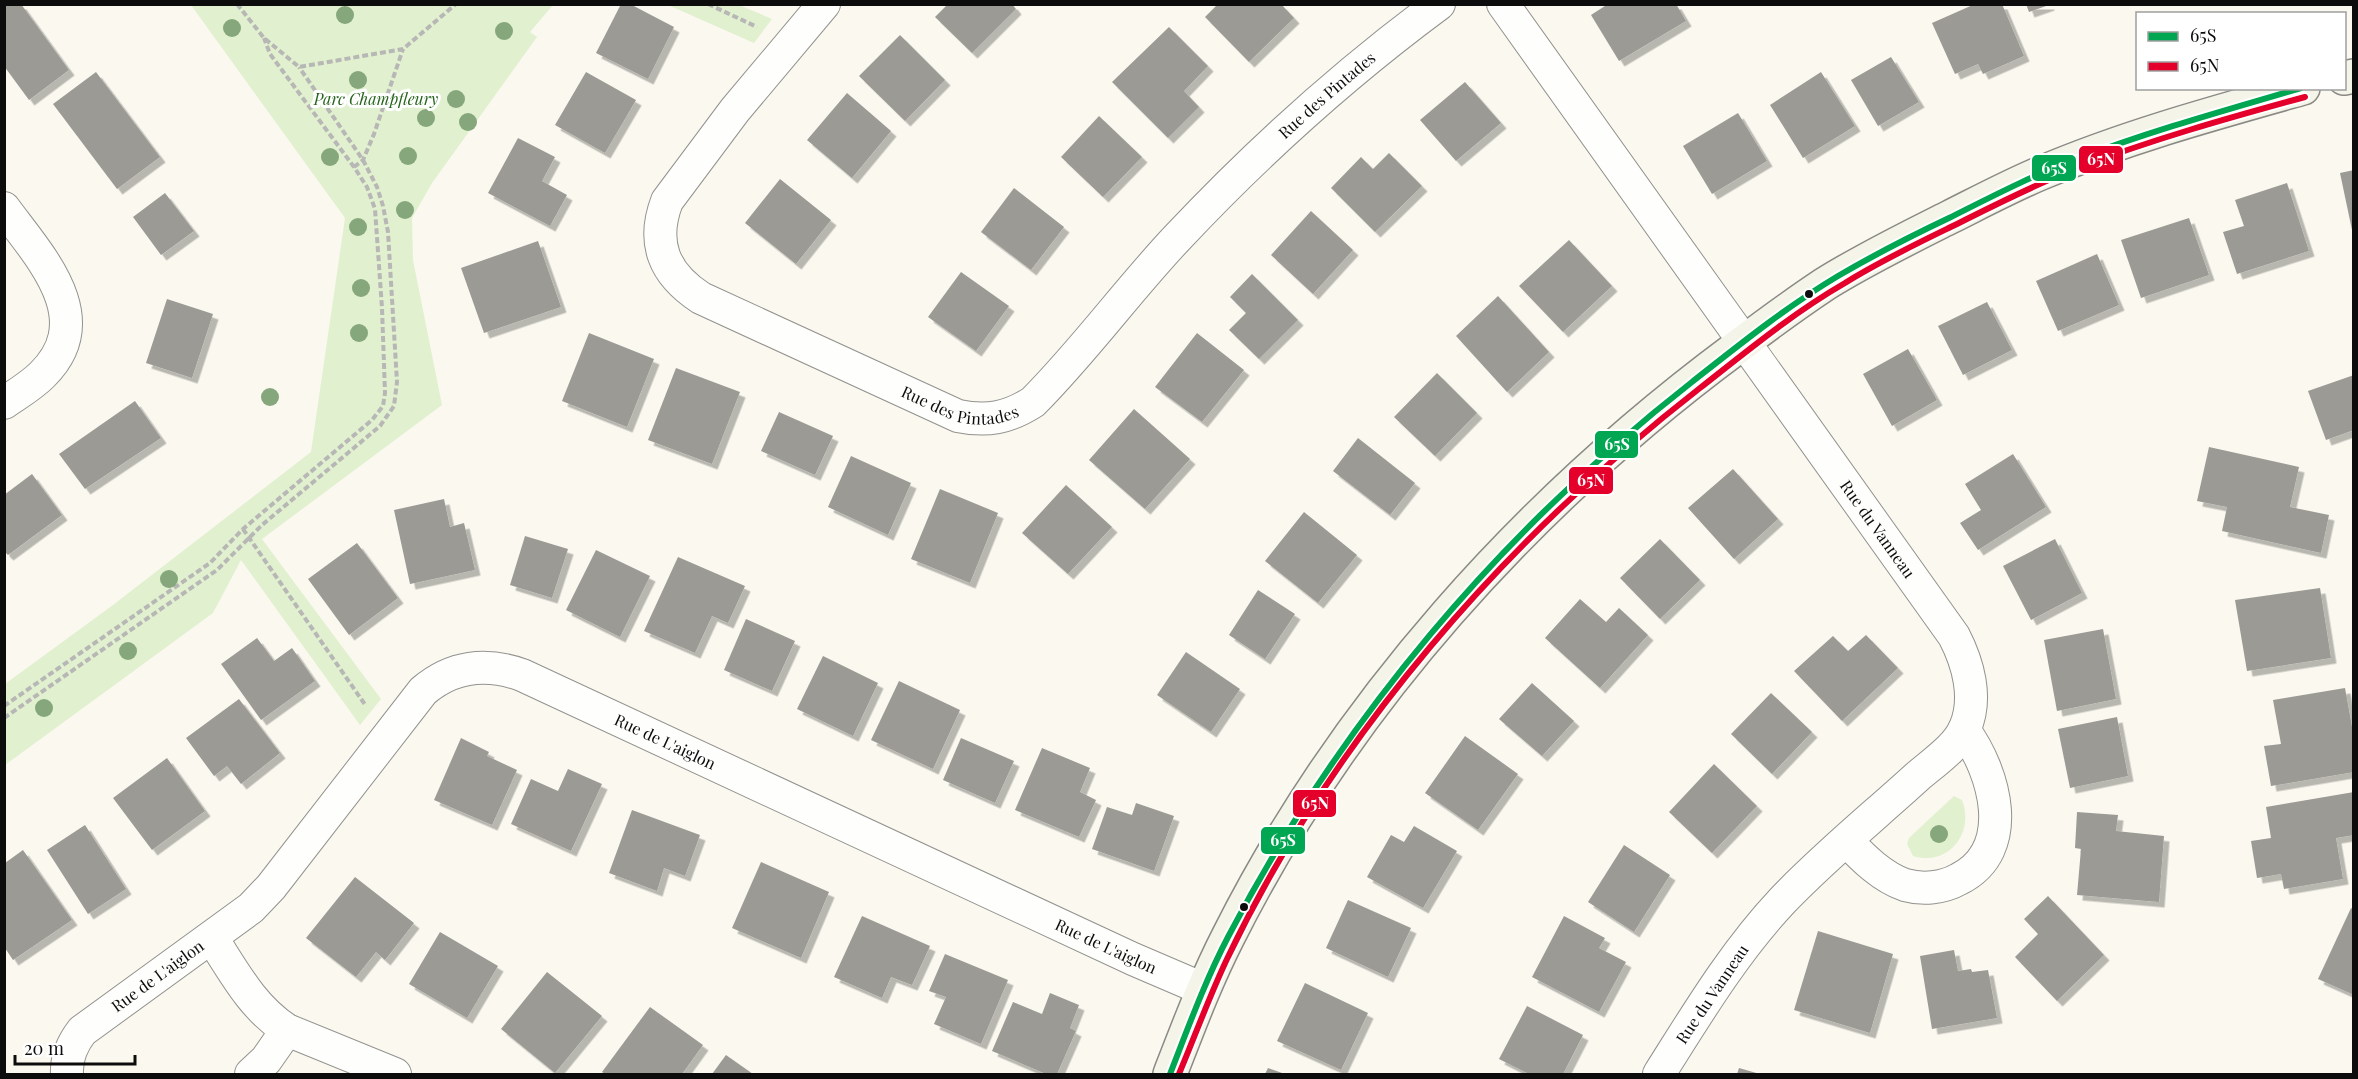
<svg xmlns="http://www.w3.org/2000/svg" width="2358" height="1079" font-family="'Playfair Display',serif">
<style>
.green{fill:#e1f0cf}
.building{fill:#9c9a95;filter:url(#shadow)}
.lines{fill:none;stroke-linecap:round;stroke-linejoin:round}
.street-casing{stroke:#93928e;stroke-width:34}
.secondary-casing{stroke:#8a8985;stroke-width:36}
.path{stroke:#b7b7b5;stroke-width:4;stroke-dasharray:6 3;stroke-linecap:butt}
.street{stroke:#fefefd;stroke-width:32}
.secondary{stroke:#f4f4e8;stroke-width:33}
.bus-1-casing{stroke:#fff;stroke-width:10}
.bus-2-casing{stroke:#fff;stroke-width:10}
.bus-1{stroke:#00a651;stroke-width:6}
.bus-2{stroke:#e4002b;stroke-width:6}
.tree{fill:#85a77b}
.bus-dot{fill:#0c0c0c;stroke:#fff;stroke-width:2}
.labels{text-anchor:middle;stroke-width:6;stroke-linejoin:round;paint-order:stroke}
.street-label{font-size:16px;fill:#0c0c0c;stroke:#fff}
.park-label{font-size:16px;font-style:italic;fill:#26641c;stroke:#fff}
.line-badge{stroke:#fff;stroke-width:2}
.badge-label{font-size:16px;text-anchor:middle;font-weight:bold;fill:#fff}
</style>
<defs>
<filter id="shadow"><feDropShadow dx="5.5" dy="5.5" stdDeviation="0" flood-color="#0004"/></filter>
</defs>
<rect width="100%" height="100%" fill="#faf8ef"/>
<g class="green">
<polygon points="191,5 553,5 530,32 537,37 432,183 412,218 413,260 442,405 262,539 381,699 360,725 241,560 213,613 5,765 5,684 113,605 311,452 345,218"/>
<polygon points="668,5 739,5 772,19 754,43"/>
<path d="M1954 796 1962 800C1975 833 1948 867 1913 856L1907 844 1909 838Z"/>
</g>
<g class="building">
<polygon points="4,4 21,4 69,70 29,100 4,66"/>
<polygon points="621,4 630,4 674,27 648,79 596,53"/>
<polygon points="948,4 1012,4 1016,9 972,53 935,17"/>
<polygon points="1218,4 1281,4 1294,18 1249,62 1205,17"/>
<polygon points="1608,4 1676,4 1686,21 1619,61 1591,15"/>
<polygon points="1975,4 2002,4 2024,56 1983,74 1978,64 1955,74 1932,23"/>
<polygon points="2026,4 2049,4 2049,5 2029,12"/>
<polygon points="1169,27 1208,66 1184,91 1199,107 1168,138 1112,82"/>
<polygon points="900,35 945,80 905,121 859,76"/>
<polygon points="1891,57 1919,102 1878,126 1851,80"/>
<polygon points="96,72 160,157 117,189 53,104"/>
<polygon points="586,72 636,100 605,153 555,125"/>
<polygon points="1821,72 1855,126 1803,158 1770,105"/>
<polygon points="1465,82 1501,123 1456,161 1420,120"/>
<polygon points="847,93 891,131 852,178 807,140"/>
<polygon points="1738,113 1767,161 1712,194 1683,146"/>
<polygon points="1099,116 1142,157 1103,197 1061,157"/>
<polygon points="518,138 555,157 542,181 567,195 550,226 488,193"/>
<polygon points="1389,153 1422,186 1375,232 1331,188 1361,157 1373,169"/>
<polygon points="2354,170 2354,230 2352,230 2340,173"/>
<polygon points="780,179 831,220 796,264 745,223"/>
<polygon points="2287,183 2309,251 2237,274 2223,232 2244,226 2235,200"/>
<polygon points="1014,188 1064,227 1031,270 981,232"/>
<polygon points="165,193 194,231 161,255 133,217"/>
<polygon points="1311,211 1353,250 1313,294 1271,255"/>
<polygon points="2189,218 2209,275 2141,298 2121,240"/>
<polygon points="1569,240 1612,286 1563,332 1519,286"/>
<polygon points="538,241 561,307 484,333 461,268"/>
<polygon points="2097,254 2119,305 2058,331 2036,281"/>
<polygon points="961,272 1009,306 976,351 928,317"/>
<polygon points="1252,274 1298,320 1259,359 1229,330 1246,313 1230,297"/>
<polygon points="1498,296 1549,352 1507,392 1456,336"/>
<polygon points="167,299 213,314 192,378 146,363"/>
<polygon points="1987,302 2012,350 1963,375 1938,326"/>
<polygon points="589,333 654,359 627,427 562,401"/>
<polygon points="1197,333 1244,370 1202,422 1155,387"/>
<polygon points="1908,349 1937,400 1892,426 1863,374"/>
<polygon points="676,368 740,392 712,464 648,440"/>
<polygon points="1437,373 1477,413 1435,456 1394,417"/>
<polygon points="2354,375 2354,430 2326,440 2308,391"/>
<polygon points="135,401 161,438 85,489 59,454"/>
<polygon points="1134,409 1190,459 1145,509 1089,460"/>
<polygon points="779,412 833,436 815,475 761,451"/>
<polygon points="1358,438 1415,483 1390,515 1333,471"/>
<polygon points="2209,447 2299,467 2290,507 2329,515 2321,553 2222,531 2227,507 2197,501"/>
<polygon points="2013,454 2046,507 1978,550 1960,523 1981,510 1965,484"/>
<polygon points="851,456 911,483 888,535 828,507"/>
<polygon points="1733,469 1778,519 1734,559 1688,508"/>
<polygon points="32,474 62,515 8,555 4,551 4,495"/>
<polygon points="1066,485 1112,527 1068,574 1022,533"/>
<polygon points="940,489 998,513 970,583 911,559"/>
<polygon points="444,499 450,527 464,523 475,570 410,584 394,510"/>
<polygon points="1304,512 1357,555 1318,603 1265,561"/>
<polygon points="525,536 568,549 552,598 510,585"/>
<polygon points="1660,539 1700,580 1660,619 1620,578"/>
<polygon points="2055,539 2082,593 2031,620 2003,566"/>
<polygon points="357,543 398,598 349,635 308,579"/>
<polygon points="596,550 650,576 620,637 566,610"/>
<polygon points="678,557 745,586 728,623 712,616 695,653 644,631"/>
<polygon points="2320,588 2331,658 2247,671 2235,600"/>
<polygon points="1258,590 1295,614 1265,659 1229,635"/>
<polygon points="1580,599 1606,622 1619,608 1648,635 1600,688 1545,638"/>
<polygon points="746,619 795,641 772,691 724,670"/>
<polygon points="2103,629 2116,699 2057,711 2044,640"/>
<polygon points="1866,635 1898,668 1842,721 1794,671 1833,636 1848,651"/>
<polygon points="257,638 274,661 292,648 315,681 261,720 221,664"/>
<polygon points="1186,652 1240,689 1211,732 1157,695"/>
<polygon points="823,656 878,683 853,736 797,709"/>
<polygon points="899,681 960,710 933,769 871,740"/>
<polygon points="1532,683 1574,721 1542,756 1499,719"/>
<polygon points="2345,688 2354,738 2354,772 2271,786 2264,746 2281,744 2273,700"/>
<polygon points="1771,693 1812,732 1772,774 1731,734"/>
<polygon points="239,699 280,753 241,784 227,766 214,776 186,738"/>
<polygon points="2117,717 2128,776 2070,788 2058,729"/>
<polygon points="1465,736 1518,774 1478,830 1425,793"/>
<polygon points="461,738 489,752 487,756 517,770 492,825 434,800"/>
<polygon points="961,738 1014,761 995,803 943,780"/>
<polygon points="1042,748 1090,768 1080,792 1096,800 1079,837 1015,810"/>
<polygon points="167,758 205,811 152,850 113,798"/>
<polygon points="1714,764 1757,806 1712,853 1669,812"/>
<polygon points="568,769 602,784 571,851 511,824 531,779 558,791"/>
<polygon points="2354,792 2354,835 2336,838 2343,879 2284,889 2281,874 2257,878 2251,841 2271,838 2266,807"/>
<polygon points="1136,803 1174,816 1154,871 1092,849 1107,807 1132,815"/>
<polygon points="632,810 700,835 685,876 664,868 657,891 609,873"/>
<polygon points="2077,812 2118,815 2116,831 2164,836 2159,902 2077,895 2081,849 2075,848"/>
<polygon points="85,825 126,889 88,914 47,850"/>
<polygon points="1414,826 1457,851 1423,908 1367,877 1391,835 1404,842"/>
<polygon points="1624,845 1670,875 1634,932 1588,902"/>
<polygon points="23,850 72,920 13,960 5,948 5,863"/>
<polygon points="761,862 829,892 801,958 732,928"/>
<polygon points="355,877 414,923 385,960 376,952 356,977 306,938"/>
<polygon points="2048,896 2104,955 2057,1001 2015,957 2038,934 2024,919"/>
<polygon points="1348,900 1411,928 1388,977 1326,948"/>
<polygon points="2351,908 2354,910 2354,995 2318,979"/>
<polygon points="862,916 930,946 912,985 891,977 882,998 834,977"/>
<polygon points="1564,916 1605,938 1599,948 1626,962 1599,1012 1532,977"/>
<polygon points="1818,931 1893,954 1870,1033 1794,1010"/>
<polygon points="440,932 498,966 467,1018 409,984"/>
<polygon points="1954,950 1958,971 1971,969 1972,972 1988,970 1997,1018 1932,1029 1920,956"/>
<polygon points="945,954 1008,980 981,1044 934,1024 946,997 929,991"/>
<polygon points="547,972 602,1016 555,1073 501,1029"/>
<polygon points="1305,983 1368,1013 1341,1070 1277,1041"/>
<polygon points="1050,993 1079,1005 1070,1028 1076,1031 1057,1074 1046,1074 992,1051 1013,1002 1042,1014"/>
<polygon points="1527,1006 1583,1035 1563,1074 1529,1074 1499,1059"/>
<polygon points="650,1007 703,1045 682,1074 605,1074 602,1072"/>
<polygon points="726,1055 753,1074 712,1074"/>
<polygon points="1268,1068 1285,1074 1265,1074"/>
<polygon points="1739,1068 1760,1074 1737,1074"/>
</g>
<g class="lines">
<defs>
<g id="street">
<path id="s1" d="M824 4 735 110 667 201C651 243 664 274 701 298L958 416C987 422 1008 418 1033 402 1084 351 1127 291 1177 238 1255 155 1347 72 1439 4"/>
<path id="s2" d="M1503 4 1954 636C1968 663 1978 698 1965 728 1957 747 1933 763 1918 776 1873 817 1825 856 1783 900 1734 952 1697 1014 1659 1074"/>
<path d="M4 208C39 256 100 318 42 375 31 386 17 394 4 403"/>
<path d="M1847 841C1863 858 1882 877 1905 885 1923 890 1943 888 1959 879 2017 850 1995 772 1964 730"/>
<path d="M212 938C234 972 252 1007 287 1030L395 1074"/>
<path id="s3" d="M67 1074C66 1057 72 1044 82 1031L251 908 271 887 423 691C452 666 486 662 522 675L1133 959 1203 989"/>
<polyline points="251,1074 266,1060 287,1030"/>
</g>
<g id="secondary">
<polyline points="2344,78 2354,76"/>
<path d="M1170 1074C1188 1028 1205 982 1228 937 1345 704 1527 503 1736 348 1765 326 1795 304 1825 284 1865 259 1908 238 1950 217 1980 202 2010 186 2041 173 2126 137 2214 113 2303 88"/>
</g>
</defs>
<use href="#street" class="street-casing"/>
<use href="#secondary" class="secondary-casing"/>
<g class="path">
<polyline points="237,4 264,38 299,67 403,49 456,4"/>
<polyline points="708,4 757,27"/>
<polyline points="354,167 363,160 374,134 403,49"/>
<polyline points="243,529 366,706"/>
<polyline points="4,706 210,563 243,529 372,420 383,406 385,393 382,308 375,209 367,187 354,167 270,54 264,38"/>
<polyline points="4,718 217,570 262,525 380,426 394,406 397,382 388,232 383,206 377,187 363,160 299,67"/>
</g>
<use href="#street" class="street"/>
<use href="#secondary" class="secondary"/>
<defs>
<path id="bus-1" d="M1170 1074C1188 1028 1205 981 1228 937 1341 720 1500 532 1692 382 1739 345 1786 307 1838 276 1874 255 1911 236 1949 218 1991 197 2033 175 2077 159 2150 131 2226 110 2301 88"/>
<path id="bus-2" d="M1179 1074C1195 1036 1209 997 1227 959 1334 735 1505 540 1700 388 1747 351 1793 313 1845 283 1880 261 1918 243 1955 225 1995 205 2034 185 2075 169 2150 140 2228 118 2305 97"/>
</defs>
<use href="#bus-1" class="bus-1-casing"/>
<use href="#bus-2" class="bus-2-casing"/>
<use href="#bus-1" class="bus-1"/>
<use href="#bus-2" class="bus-2"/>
</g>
<g class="tree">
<circle cx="345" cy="15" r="9"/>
<circle cx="232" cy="28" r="9"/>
<circle cx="504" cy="31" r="9"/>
<circle cx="358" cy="80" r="9"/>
<circle cx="456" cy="99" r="9"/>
<circle cx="426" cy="118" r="9"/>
<circle cx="468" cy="122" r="9"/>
<circle cx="408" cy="156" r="9"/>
<circle cx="330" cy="157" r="9"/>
<circle cx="405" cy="210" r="9"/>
<circle cx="358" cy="227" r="9"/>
<circle cx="361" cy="288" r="9"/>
<circle cx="359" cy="333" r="9"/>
<circle cx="270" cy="397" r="9"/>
<circle cx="169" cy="579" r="9"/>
<circle cx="128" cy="651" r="9"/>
<circle cx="44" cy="708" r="9"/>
<circle cx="1939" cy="834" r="9"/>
</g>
<g class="bus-dot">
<circle cx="1809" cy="294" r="5"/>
<circle cx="1244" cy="907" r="5"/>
</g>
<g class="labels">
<g class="street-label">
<text dy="6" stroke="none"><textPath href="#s1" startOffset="1152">Rue des Pintades</textPath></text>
<text dy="6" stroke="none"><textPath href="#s1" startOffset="648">Rue des Pintades</textPath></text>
<text dy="6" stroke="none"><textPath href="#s2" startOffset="645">Rue du Vanneau</textPath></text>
<text dy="6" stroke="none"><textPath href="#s3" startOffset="796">Rue de L'aiglon</textPath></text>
<text dy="6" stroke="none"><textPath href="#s3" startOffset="1282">Rue de L'aiglon</textPath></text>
<text dy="6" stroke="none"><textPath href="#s3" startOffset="140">Rue de L'aiglon</textPath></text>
<text transform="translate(1712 994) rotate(-56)" y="6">Rue du Vanneau</text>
</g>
<g class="park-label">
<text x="376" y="105">Parc Champfleury</text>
</g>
</g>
<g class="line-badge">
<rect x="2078" y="145" width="46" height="29" rx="6" fill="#e4002b"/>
<rect x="2031" y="154" width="46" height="28" rx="6" fill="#00a651"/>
<rect x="1594" y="430" width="45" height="29" rx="6" fill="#00a651"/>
<rect x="1568" y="466" width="46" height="29" rx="6" fill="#e4002b"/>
<rect x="1292" y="789" width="45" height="29" rx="6" fill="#e4002b"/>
<rect x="1260" y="826" width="46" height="29" rx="6" fill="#00a651"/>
</g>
<g class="badge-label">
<text x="2101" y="165">65N</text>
<text x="2054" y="174">65S</text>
<text x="1617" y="450">65S</text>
<text x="1591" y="486">65N</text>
<text x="1315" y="809">65N</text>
<text x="1283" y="846">65S</text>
</g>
<rect width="2358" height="1079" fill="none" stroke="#0c0c0c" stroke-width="12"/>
<rect x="2136" y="12" width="210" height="78" fill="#ffffff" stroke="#9e9e9e" stroke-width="1.5"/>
<rect x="2148" y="32" width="30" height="9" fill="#00a651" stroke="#9e9e9e" stroke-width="1.5"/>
<text x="2190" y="42" font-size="18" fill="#0c0c0c">65S</text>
<rect x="2148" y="62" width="30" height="9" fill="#e4002b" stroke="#9e9e9e" stroke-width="1.5"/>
<text x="2190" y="72" font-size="18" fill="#0c0c0c">65N</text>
<path d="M15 1055v9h120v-9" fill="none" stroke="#0c0c0c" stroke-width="3"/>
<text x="24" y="1055" font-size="18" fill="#0c0c0c" stroke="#ffffff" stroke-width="4.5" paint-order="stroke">20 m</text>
</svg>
